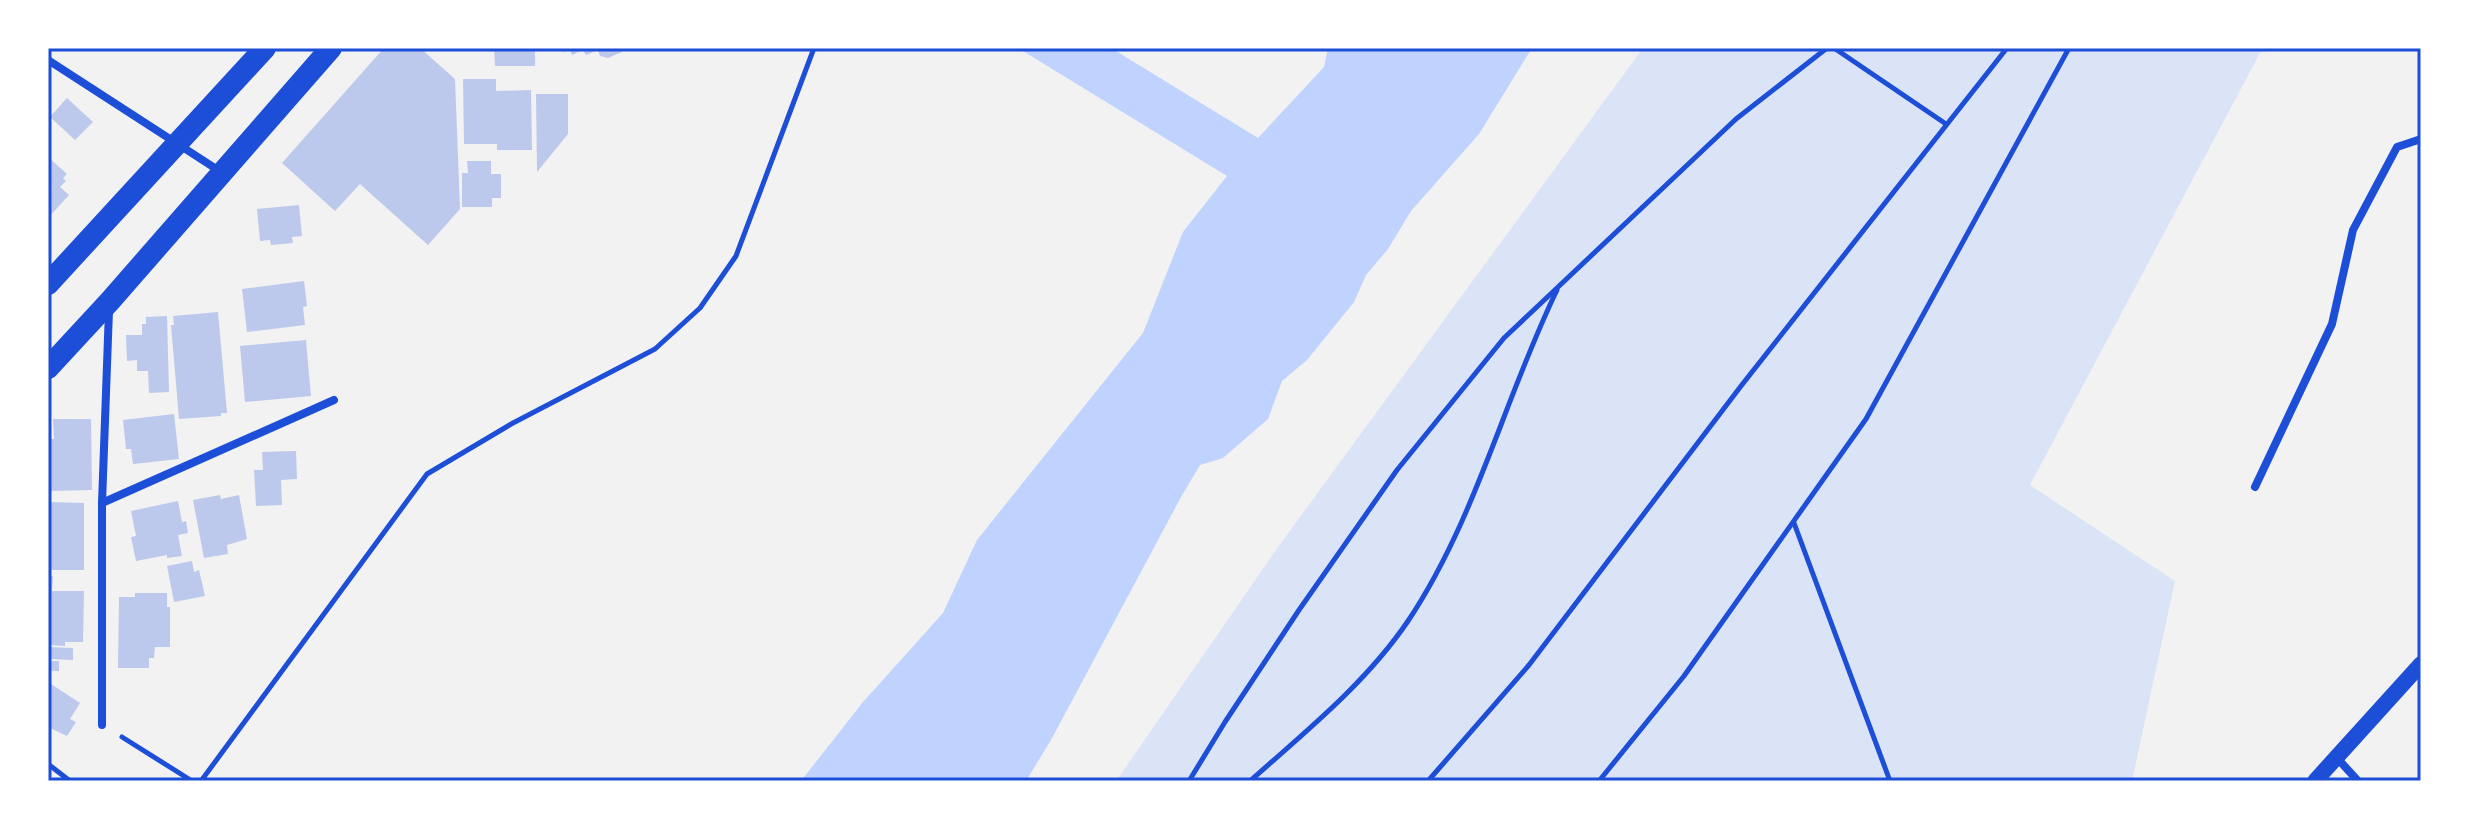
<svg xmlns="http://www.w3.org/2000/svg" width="2469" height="829" font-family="Arial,sans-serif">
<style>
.green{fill:#dbe4f7}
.water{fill:#bfd3fe}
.building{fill:#bdc9ec}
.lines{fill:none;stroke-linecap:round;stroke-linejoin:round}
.path{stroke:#1d4ed8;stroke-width:5}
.minor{stroke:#1d4ed8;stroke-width:8}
.secondary{stroke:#1d4ed8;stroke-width:16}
.trunk{stroke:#1d4ed8;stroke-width:22}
.neatline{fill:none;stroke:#1d4ed8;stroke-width:3}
</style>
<rect width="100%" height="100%" fill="#f2f2f2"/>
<polygon class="green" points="1643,48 2284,48 2260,53 2030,485 2175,581 2132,781 1116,781 1278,547"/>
<polygon class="water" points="1018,48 1111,48 1258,138 1324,67 1328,48 1532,48 1479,134 1411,211 1388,249 1366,275 1354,302 1307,360 1282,381 1268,419 1223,458 1200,465 1181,497 1051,740 1026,781 801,781 863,702 943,613 977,540 1143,333 1183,232 1227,176"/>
<g class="building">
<polygon points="384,48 420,48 455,79 460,209 428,245 360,184 335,211 282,163"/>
<polygon points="494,48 535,48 535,66 495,66"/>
<polygon points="562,48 620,48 622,52 608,58 600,56 598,50 586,55 583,50 572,55 570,50 564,52"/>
<polygon points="463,79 496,79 496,91 531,90 532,150 497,150 497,144 464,144"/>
<polygon points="536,94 568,94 568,134 537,172"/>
<polygon points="67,98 93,122 75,140 50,117"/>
<polygon points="48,157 67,174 63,178 66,181 60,187 69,195 48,218"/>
<polygon points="467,161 491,161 491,174 501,174 501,198 492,198 492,207 462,207 462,173 468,173"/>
<polygon points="299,205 302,236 292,237 293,243 271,245 270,240 260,241 257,209"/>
<polygon points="304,281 307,306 303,307 305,325 247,332 242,289"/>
<polygon points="218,312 227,413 221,413 221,416 179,419 171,325 174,325 173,316"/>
<polygon points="167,316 169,392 149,393 148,371 137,371 137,360 127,361 126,335 142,335 142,324 146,324 146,317"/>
<polygon points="306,340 311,396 245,402 240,346"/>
<polygon points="174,414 179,459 133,464 131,449 126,449 123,420"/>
<polygon points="53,419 91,419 92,490 48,491 48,439 54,439"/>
<polygon points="296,451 297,479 281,480 282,505 256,506 254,470 263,470 262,452"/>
<polygon points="220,495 221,499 239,495 247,539 227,545 228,554 204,558 193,500"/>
<polygon points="178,501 182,522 186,521 188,533 178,535 182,556 167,558 167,555 136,561 131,537 136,536 131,511"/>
<polygon points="48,502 84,503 84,570 48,570"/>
<polygon points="192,561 194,572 199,570 205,596 174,602 167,566"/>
<polygon points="48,576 53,576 52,591 84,591 83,642 65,642 65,646 48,645"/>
<polygon points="135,593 167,593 167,607 170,607 170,647 155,647 154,658 149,658 149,668 118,668 119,597 135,597"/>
<polygon points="48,647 73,648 73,660 48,659"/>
<rect x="48" y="661" width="11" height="10"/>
<polygon points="48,682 80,703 70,719 76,722 67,736 48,727"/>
</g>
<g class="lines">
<g class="path">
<polyline points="1834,48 1946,124"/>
<polyline points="1794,523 1890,781"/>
<polyline points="122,737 192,781"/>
<polyline points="48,764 70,781"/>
<polyline points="201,781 427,474 513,423 655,349 700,308 736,256 814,48"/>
<polyline points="1189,781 1225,722 1299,610 1397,470 1504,338 1736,119 1827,48"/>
<path d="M1250 781C1305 732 1366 683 1408 621 1476 519 1504 399 1557 290"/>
<polyline points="1428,781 1529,665 1741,386 2007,48"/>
<polyline points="1599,781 1684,676 1866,419 2069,48"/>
</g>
<g class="minor">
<polyline points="48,60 221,172"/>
<polyline points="2255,487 2332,324 2353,230 2397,147 2421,139"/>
<polyline points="102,503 334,400"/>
<polyline points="102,725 102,503 109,310"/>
<polyline points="2337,758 2358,781"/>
</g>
<polyline class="secondary" points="2315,781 2421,664"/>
<g class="trunk">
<polyline points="48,284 265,48"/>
<polyline points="48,368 110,301 331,48"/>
</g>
</g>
<rect width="2469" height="829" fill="none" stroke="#ffffff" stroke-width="100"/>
<rect x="50" y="50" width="2369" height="729" class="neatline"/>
</svg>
